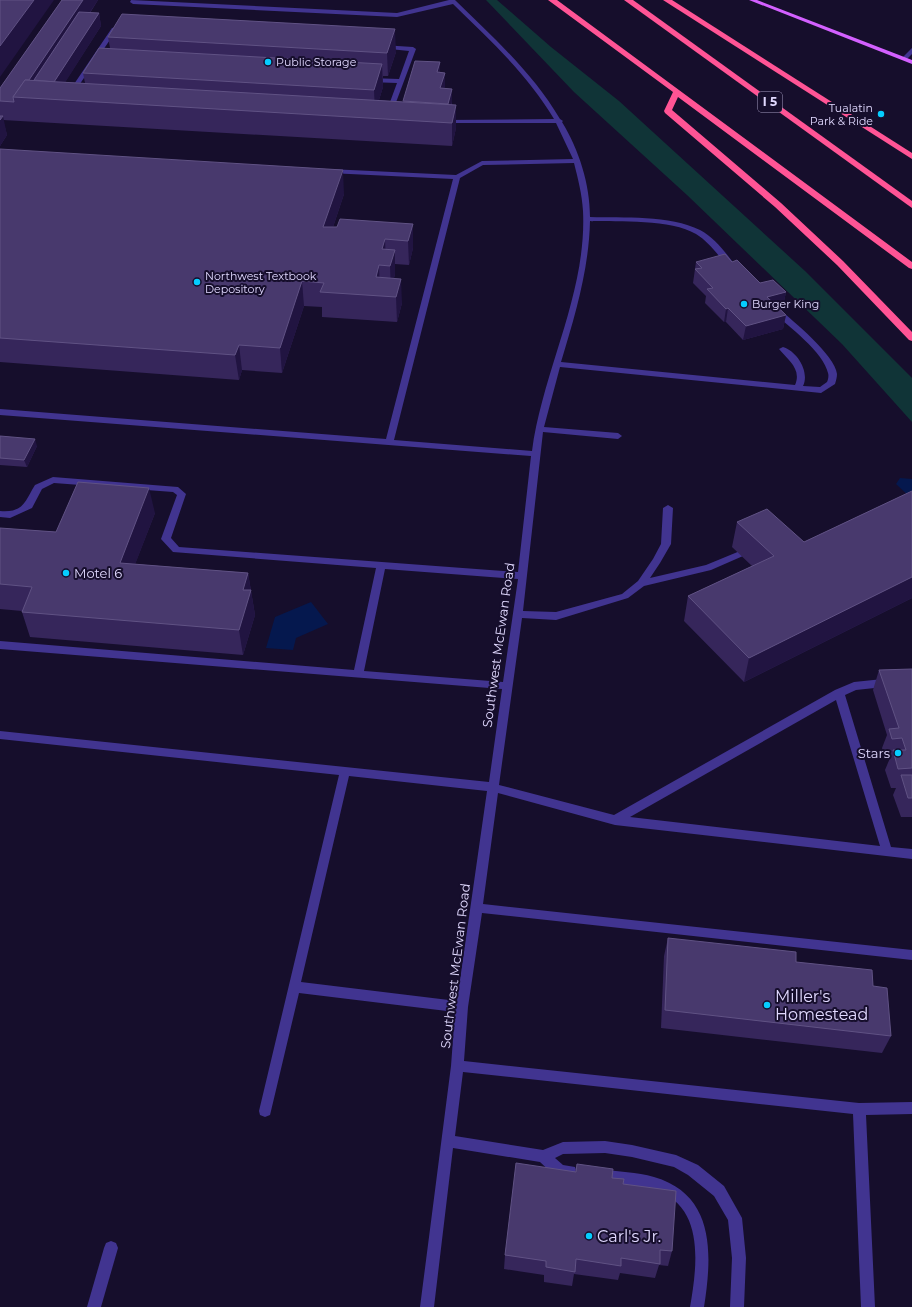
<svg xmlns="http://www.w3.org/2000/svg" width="912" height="1307" font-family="Montserrat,sans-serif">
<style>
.green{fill:#103437}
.water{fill:#05184e}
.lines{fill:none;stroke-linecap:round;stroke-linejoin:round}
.minor{fill:#413490;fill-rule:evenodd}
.major{fill:#d360ff;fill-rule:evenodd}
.highway{fill:#ff5495;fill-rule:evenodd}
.wall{fill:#36265b}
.shaded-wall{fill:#211441}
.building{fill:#48396d;stroke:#605284}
.poi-dot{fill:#05cdff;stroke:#160e2c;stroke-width:1.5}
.labels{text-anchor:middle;stroke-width:4;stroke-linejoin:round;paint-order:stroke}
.far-poi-label{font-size:11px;fill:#e1d9ff;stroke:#160e2c;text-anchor:start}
.shield{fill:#160e2c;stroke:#a49cc0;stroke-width:1}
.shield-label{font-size:12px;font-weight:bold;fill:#e1d9ff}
.poi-label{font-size:13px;fill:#e1d9ff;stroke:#160e2c;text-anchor:start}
.street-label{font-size:13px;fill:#e1d9ff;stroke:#160e2c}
.near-poi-label{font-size:16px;fill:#e1d9ff;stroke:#160e2c;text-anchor:start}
</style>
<rect width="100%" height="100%" fill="#160e2c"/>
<polygon class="green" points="486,0 497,0 551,47 619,101 805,271 912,378 912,422 842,344 687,195 574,92"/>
<g class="water">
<polygon points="900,478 912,479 912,499 896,484"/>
<polygon points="311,602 328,624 296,638 293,650 266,648 275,617"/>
</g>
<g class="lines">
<g class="minor">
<path d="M131 0 397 13 449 0H455C493 37 533 73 560 119L563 121 562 122C579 150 590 184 590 217 623 218 670 215 700 230 714 237 726 253 735 265L731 267H728C718 255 709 242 696 234 671 219 619 222 590 221 589 269 575 316 561 362L795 385C802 369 788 360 779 349L783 347C797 351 810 372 803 386L820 387 827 382C828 380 829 376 828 373 824 353 788 325 772 312L771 310 775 308H778C793 321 835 355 837 374 837 377 836 381 835 384L821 393 560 367 544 427 618 433 622 436 618 439 543 432 523 611 556 612 622 594 638 581 653 559 661 544 663 508 668 505 673 508 671 544 660 563 650 578 706 565 740 551 745 554 743 556 711 570 644 586 628 598 556 620 522 618 499 785 614 815 835 690 854 682 912 676V684L856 690 845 695 891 847 912 849V859L615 825 498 793 483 904 912 950V960L482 913 468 1007 464 1061 859 1103 912 1102V1114L866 1115 875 1307H861L853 1114 463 1072 455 1136 543 1150 563 1142 605 1141 632 1145 676 1155 698 1165 724 1186 742 1218 746 1258 744 1307H730L732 1258 728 1220 714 1196 688 1175 674 1167 632 1157 605 1153 563 1154 555 1158 563 1165 575 1167 577 1172 575 1177 570 1179 555 1176 540 1162 453 1148 434 1307H420L451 1066 455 1012 299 993 271 1111 270 1115 265 1117 260 1115 259 1111 339 775 0 739V731L489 782 502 689 0 649V641L354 670 376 568 173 552 161 539 177 495 173 492 54 483 42 489 32 508 10 518 0 517V511C24 513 25 501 35 485L53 477 178 487 186 494 171 538 179 547 518 572 531 456 0 415V409L386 439 453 179 329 173 326 171 329 169 456 175 482 161 573 159 556 123H442L441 122 444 120 554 119C528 75 489 39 453 4L397 17 133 4 130 2ZM574 163C578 179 582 194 583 211 587 293 543 370 532 451L394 440 460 178 483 165ZM385 569 518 579 503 682 364 671ZM836 700 880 846 630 817ZM349 776 487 791 457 1001 301 982Z"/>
<polygon points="112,28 117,27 120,29 116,31 73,94 69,94 68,93"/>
<polygon points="382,45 413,47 416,49 392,113 389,115 386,113 397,83 369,82 366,80 369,78 399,79 409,51 380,48 380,46"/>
<polygon points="912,48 912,54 906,60 902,60 902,58"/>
<path d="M600 1169C618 1172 637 1172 654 1177 716 1195 712 1256 704 1307H690C697 1267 706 1204 653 1190 635 1185 613 1188 595 1181L593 1176 595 1171Z"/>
<polygon points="111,1241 116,1243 118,1248 101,1307 87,1307 104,1248 106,1243"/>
</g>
<polygon class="major" points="749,0 757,0 912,60 912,64"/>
<g class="highway">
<polygon points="548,0 557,0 912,262 912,269 909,268 678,97 672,110 781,203 843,261 912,332 912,341 909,340 837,265 775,207 665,113 664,111 673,92"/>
<polygon points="624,0 633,0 912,201 912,208"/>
<polygon points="663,0 672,0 912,153 912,159"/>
</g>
</g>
<g class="wall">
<polygon points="62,0 98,0 90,13 99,13 101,26 65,82 85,83 83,73 110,48 108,37 396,52 388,76 383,76 383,87 379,100 403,102 440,62 440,72 445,73 445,86 444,88 452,102 452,104 456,128 452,146 3,120 7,135 0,146 0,88"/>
<polygon points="0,149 344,194 333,227 413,224 413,248 409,265 395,264 395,274 394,278 402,303 397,322 322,317 322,307 304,306 282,373 242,370 239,380 0,362"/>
<polygon points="696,262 732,262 760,283 786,292 783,306 778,307 786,315 783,329 743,340 726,322 724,322 705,303 706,296 693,283"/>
<polygon points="0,436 37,446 27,467 0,465"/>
<polygon points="912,491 912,598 744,682 684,621 688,596 752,566 732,547 737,522 804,542"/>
<polygon points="155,513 135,564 248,573 255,615 243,655 30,637 22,612 22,611 0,609 0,528 56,532"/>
<polygon points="912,669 912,817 901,817 893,795 896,788 891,788 885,770 890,758 885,758 882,748 887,735 873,690 879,670"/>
<polygon points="668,938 796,962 873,986 891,1036 882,1053 661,1028 664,956"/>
<polygon points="577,1164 612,1178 623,1184 672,1251 668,1266 659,1265 655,1278 620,1273 618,1280 574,1274 572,1286 544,1282 544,1275 504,1269 505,1255 575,1172"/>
</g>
<g class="shaded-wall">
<polygon points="34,0 54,0 0,77 0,46"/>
<polygon points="83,0 98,0 41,86 17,97"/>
<polygon points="99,13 101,26 54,100 51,87"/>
<polygon points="395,29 396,52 388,76 387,53"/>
<polygon points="440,62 440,75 437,72"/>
<polygon points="382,64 383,87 375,113 374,90"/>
<polygon points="445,73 445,86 441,101 440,88"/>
<polygon points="452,89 452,102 448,117 448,104"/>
<polygon points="456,105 456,128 452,146 452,123"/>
<polygon points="3,116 7,135 0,146 0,120"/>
<polygon points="343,170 344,194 325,251 323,227"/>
<polygon points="413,224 413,248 409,265 408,241"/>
<polygon points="385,239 386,264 382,249"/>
<polygon points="395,250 395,274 391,291 390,266"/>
<polygon points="379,265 380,290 376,277"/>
<polygon points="401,279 402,303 397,322 396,297"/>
<polygon points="302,281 304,306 282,373 280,348"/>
<polygon points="786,292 783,306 765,311 767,297"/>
<polygon points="728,308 726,322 724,322 726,309"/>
<polygon points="786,315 783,329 743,340 746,326"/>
<polygon points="239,345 242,370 239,380 235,355"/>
<polygon points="35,439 37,446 27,467 24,460"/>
<polygon points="149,488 155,513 126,588 120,563"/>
<polygon points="248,573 255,615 243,655 239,630 243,590"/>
<polygon points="912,577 912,598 744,682 749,658"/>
</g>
<g class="building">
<polygon points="0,0 34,0 0,46"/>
<polygon points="62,0 83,0 29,80 25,80 13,97 14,102 0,101 0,88"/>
<polygon points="79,12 99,13 54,82 34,80"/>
<polygon points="122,14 395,29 387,53 108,37"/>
<polygon points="99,48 382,64 374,90 83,73"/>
<polygon points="415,61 440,62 437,72 445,73 440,88 452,89 448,104 403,101"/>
<polygon points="25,80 456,105 452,123 13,97"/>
<polygon points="0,116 3,116 0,120"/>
<polygon points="0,149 343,170 323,227 337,227 340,219 413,224 408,241 385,239 382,249 395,250 390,266 379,265 376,277 401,279 396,297 320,292 324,283 302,281 280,348 239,345 235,355 0,338"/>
<polygon points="725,254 732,262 737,260 760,283 773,280 786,292 767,297 786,315 746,326 728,308 726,309 707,289 713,288 695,269 702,268 696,262"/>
<polygon points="0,436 35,439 24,460 0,458"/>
<polygon points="78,482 149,488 120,563 248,573 243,590 251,590 239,630 22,612 32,587 0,584 0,528 56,532"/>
<polygon points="912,491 912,577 749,658 688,596 774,556 737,522 767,509 804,542"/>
<polygon points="912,669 912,768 898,769 893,750 906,750 902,738 892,739 889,729 899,728 879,670"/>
<polygon points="901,775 912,775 912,798 908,798"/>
<polygon points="668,938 796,952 796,962 872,970 873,986 887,988 891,1036 665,1010"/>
<polygon points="516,1163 576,1172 577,1164 613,1169 612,1178 624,1179 623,1184 676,1191 672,1251 660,1250 660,1264 621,1258 621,1266 576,1259 575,1272 546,1267 546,1261 505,1255"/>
</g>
<g class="poi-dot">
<circle cx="268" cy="62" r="4"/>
<circle cx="881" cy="114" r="4"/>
<circle cx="197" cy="282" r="4"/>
<circle cx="744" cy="304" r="4"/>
<circle cx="66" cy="573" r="4"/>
<circle cx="898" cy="753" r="4"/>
<circle cx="767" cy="1005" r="4"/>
<circle cx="589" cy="1236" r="4"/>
</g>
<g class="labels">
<g class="far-poi-label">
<text x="276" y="66">Public Storage</text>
<text x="873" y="112" text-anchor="end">Tualatin<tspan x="873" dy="13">Park &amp; Ride</tspan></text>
<text x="205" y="280">Northwest Textbook<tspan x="205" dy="13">Depository</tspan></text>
<text x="752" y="308">Burger King</text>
</g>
<rect class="shield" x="758" y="92" width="24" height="20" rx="3"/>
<g class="shield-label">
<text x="770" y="106">I 5</text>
</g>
<g class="poi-label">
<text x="74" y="578">Motel 6</text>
<text x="890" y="758" text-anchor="end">Stars</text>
</g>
<g class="street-label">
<text transform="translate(498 645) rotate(-82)" y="5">Southwest McEwan Road</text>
<text transform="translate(455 966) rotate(-83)" y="5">Southwest McEwan Road</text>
</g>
<g class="near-poi-label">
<text x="775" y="1002">Miller's<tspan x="775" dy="18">Homestead</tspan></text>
<text x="597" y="1242">Carl's Jr.</text>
</g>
</g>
</svg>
